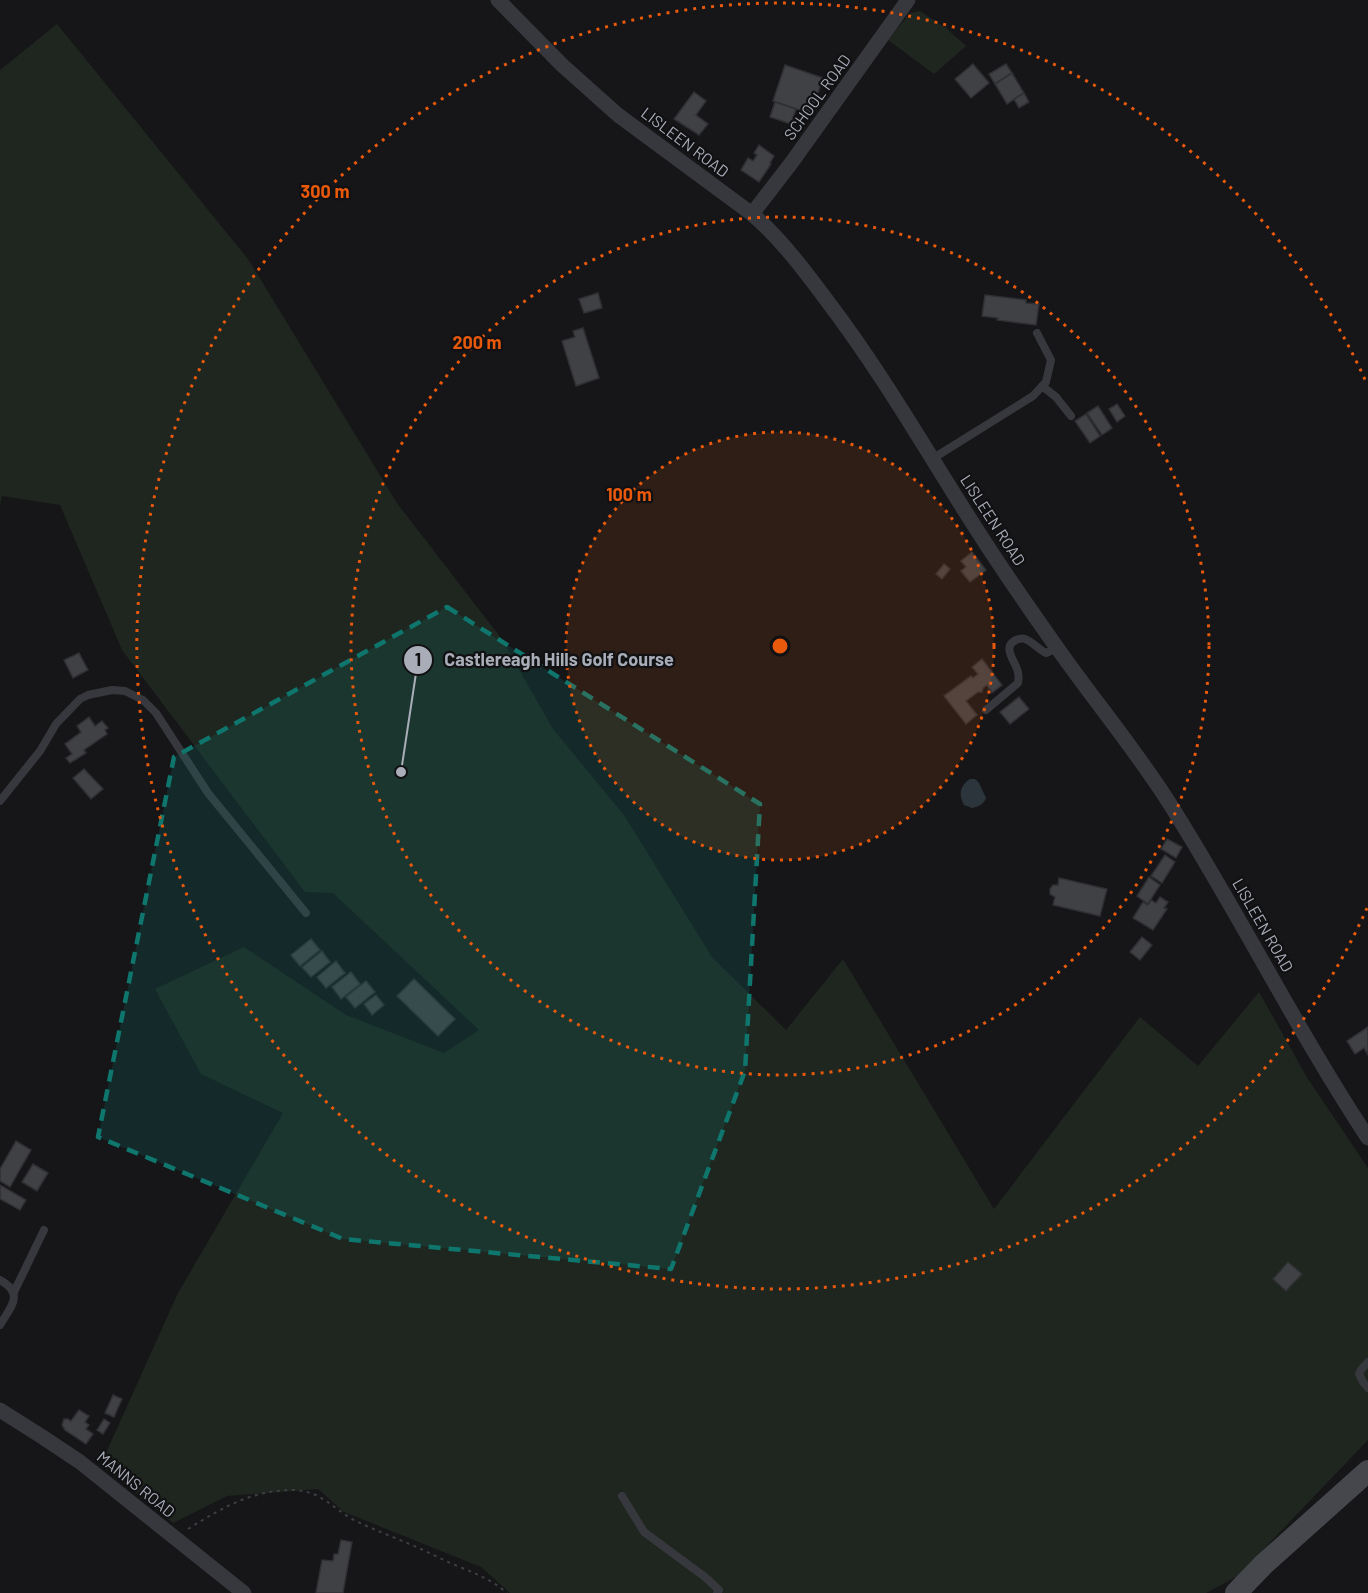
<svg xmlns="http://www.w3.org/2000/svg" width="1368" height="1593" font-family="Barlow,sans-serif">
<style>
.green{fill:#1e261f}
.water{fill:#2c353c}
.building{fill:#404145;stroke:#303034;stroke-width:1.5}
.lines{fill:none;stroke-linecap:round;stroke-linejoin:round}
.path{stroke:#3d3f44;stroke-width:2;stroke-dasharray:3 4.5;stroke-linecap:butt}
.lane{stroke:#37383d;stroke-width:8}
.street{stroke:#37383d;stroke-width:15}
.secondary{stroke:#45474d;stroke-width:22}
.marked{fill:#0f766e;fill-opacity:0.2;stroke:#0f766e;stroke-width:4.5;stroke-dasharray:12 8;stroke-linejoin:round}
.ring{fill:none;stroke:#e8590c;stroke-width:3;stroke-dasharray:3 6}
.labels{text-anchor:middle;stroke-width:4.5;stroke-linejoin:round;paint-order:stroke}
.street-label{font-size:16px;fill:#a8adb8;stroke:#111113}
.centre{fill:#e8590c;stroke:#111113;stroke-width:3}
.ring-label{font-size:18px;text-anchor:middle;font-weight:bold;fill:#e8590c;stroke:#111113;stroke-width:4.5;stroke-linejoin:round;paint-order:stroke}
.leader{fill:none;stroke:#a8adb8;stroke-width:2}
.callout-dot{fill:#a8adb8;stroke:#111113;stroke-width:2}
.mark-label{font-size:18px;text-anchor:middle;font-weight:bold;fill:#111}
.callout-label{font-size:18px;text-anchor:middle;font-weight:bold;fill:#a8adb8;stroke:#111113;stroke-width:4.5;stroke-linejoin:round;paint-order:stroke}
</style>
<rect width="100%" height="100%" fill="#161618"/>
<g class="green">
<polygon points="920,11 946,28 966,46 934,74 888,40 910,13"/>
<polygon points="57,24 248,259 397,503 501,638 553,729 624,815 712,957 786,1030 843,959 994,1209 1140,1017 1198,1066 1259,992 1308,1079 1368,1168 1368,1440 1238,1576 1206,1593 510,1593 481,1567 344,1512 318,1489 227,1496 173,1523 101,1464 178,1293 283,1113 201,1074 155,989 244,947 346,1015 444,1053 479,1030 333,893 305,892 122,650 60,505 2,496 0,506 0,70"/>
</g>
<path class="water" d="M970 779H975L979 783 986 798C984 804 978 807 972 808L964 805C958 795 960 785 970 779Z"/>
<g class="building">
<polygon points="973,64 989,83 971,98 955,79"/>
<polygon points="1006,64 1012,73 995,84 989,74"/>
<polygon points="785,65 823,78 811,114 773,101"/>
<polygon points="1012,73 1024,93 1007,104 995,84"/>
<polygon points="694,92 706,101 696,115 708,124 699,135 674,119"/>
<polygon points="1024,93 1029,102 1019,108 1014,99"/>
<polygon points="775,102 796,109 791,124 770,117"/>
<polygon points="759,145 774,156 770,163 771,164 759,182 741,170 748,158 753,161 757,155 754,153"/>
<polygon points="598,293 602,308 584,313 579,299"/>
<polygon points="985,295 1026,300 1026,303 1039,304 1036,325 997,320 998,318 982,316"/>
<polygon points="583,328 599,378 576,386 562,341 575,337 573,331"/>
<polygon points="1117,404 1125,416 1117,422 1109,409"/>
<polygon points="1098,406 1112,428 1102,435 1087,413"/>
<polygon points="1086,414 1100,436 1090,443 1075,421"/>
<polygon points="972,552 986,570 970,582 961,571 966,567 961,561"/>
<polygon points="944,564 950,569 942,579 936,574"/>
<polygon points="79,653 88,670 73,678 64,660"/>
<polygon points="982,659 1002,685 992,693 987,685 983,688 982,692 978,692 966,701 977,715 966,724 944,696 971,676 973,678 978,674 972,667"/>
<polygon points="1019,697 1029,709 1010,724 1000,712"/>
<polygon points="89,717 95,726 102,721 108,728 105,730 107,734 84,750 86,753 70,763 66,758 72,754 65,744 81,732 77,726"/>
<polygon points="84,769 103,789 91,799 73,778"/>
<polygon points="1167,839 1182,847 1176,858 1161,849"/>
<polygon points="1165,855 1175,862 1162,883 1151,876"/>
<polygon points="1149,877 1160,885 1148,904 1137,896"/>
<polygon points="1059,878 1107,889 1100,916 1053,905 1055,897 1050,894 1050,889 1053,885 1058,885"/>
<polygon points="1160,897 1168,902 1164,908 1167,909 1153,930 1133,918 1143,902 1148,905 1151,900 1156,903"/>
<polygon points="1142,937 1152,945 1140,960 1130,952"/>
<polygon points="311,939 320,950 300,966 291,955"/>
<polygon points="322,951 330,962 311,977 302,967"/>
<polygon points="336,961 345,973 326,988 317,977"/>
<polygon points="351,972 360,984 341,999 332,987"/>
<polygon points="414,979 455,1019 438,1036 397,996"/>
<polygon points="366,981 375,992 355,1008 346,997"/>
<polygon points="376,995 384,1005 372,1015 364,1004"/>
<polygon points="1368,1027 1368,1055 1364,1048 1355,1054 1347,1041"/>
<polygon points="16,1141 31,1150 10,1187 0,1181 0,1169"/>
<polygon points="33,1164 48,1173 37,1191 22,1182"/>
<polygon points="0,1185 26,1200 20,1210 0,1199"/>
<polygon points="1288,1262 1302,1274 1286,1291 1273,1279"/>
<polygon points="113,1395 122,1399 114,1417 105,1413"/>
<polygon points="79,1410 89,1416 85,1422 89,1425 86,1429 93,1434 86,1444 65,1430 62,1425 64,1419 68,1419 71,1421"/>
<polygon points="104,1419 110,1423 103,1434 97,1430"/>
<polygon points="341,1540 352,1542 343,1593 316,1593 322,1560 333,1561 334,1554 338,1554"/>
</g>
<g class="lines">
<path class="path" d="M188 1529C222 1508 251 1490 294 1490 321 1491 332 1508 354 1520 376 1531 399 1539 421 1549 432 1554 443 1560 455 1565 474 1573 491 1579 507 1593"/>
<g class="lane">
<polyline points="1042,386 1056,397 1071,416"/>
<polyline points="932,459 1033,396 1046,382 1051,360 1037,333"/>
<path d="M986 710 1018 683C1019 678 1019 674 1017 669 1014 660 1002 646 1016 640 1018 639 1023 638 1025 639 1033 642 1038 649 1046 653L1057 648"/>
<polyline points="0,801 40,751 56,724 80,699 88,695 112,690 125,691 143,700 156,713 208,793 306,913"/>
<path d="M0 1280C25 1294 11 1306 0 1325"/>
<polyline points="14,1292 44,1230"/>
<polyline points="1368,1362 1361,1370 1359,1374 1363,1382 1368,1388"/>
<polyline points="622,1496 644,1532 705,1577 719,1590 717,1593"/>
</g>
<g class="street">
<path d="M498 0 562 65 618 115 752 214C781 239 805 271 828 302 882 373 927 452 975 527 1003 571 1033 614 1063 656 1098 705 1136 751 1168 801 1238 911 1296 1029 1368 1138"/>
<polyline points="752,214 792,162 908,0"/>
<polyline points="0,1410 41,1436 80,1462 244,1593"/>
</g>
<polyline class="secondary" points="1236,1593 1264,1564 1368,1471"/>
</g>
<path class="marked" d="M447 607 760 804 745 1071 671 1269 343 1239 98 1137 174 757Z"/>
<circle cx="780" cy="646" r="214" fill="#e8590c" fill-opacity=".12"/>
<g class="ring">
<circle cx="780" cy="646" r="214"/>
<circle cx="780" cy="646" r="429"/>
<path d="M1367 908A643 643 0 1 1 1367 384"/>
</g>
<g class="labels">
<g class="street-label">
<text transform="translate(817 97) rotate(-54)" y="6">SCHOOL ROAD</text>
<text transform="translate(685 142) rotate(37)" y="6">LISLEEN ROAD</text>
<text transform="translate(993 520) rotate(57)" y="6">LISLEEN ROAD</text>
<text transform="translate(1263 925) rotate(60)" y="6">LISLEEN ROAD</text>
<text transform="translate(136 1484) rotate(39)" y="6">MANNS ROAD</text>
</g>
</g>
<circle cx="780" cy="646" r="9" class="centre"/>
<g class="ring-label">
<text x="325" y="198">300 m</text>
<text x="477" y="349">200 m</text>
<text x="629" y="501">100 m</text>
</g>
<path class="leader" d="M401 772L418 660"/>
<g class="callout-dot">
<circle cx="401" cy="772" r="6"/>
<circle cx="418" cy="660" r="15"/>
</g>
<g class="mark-label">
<text x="418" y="666">1</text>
</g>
<g class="callout-label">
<text x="559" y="666">Castlereagh Hills Golf Course</text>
</g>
</svg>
